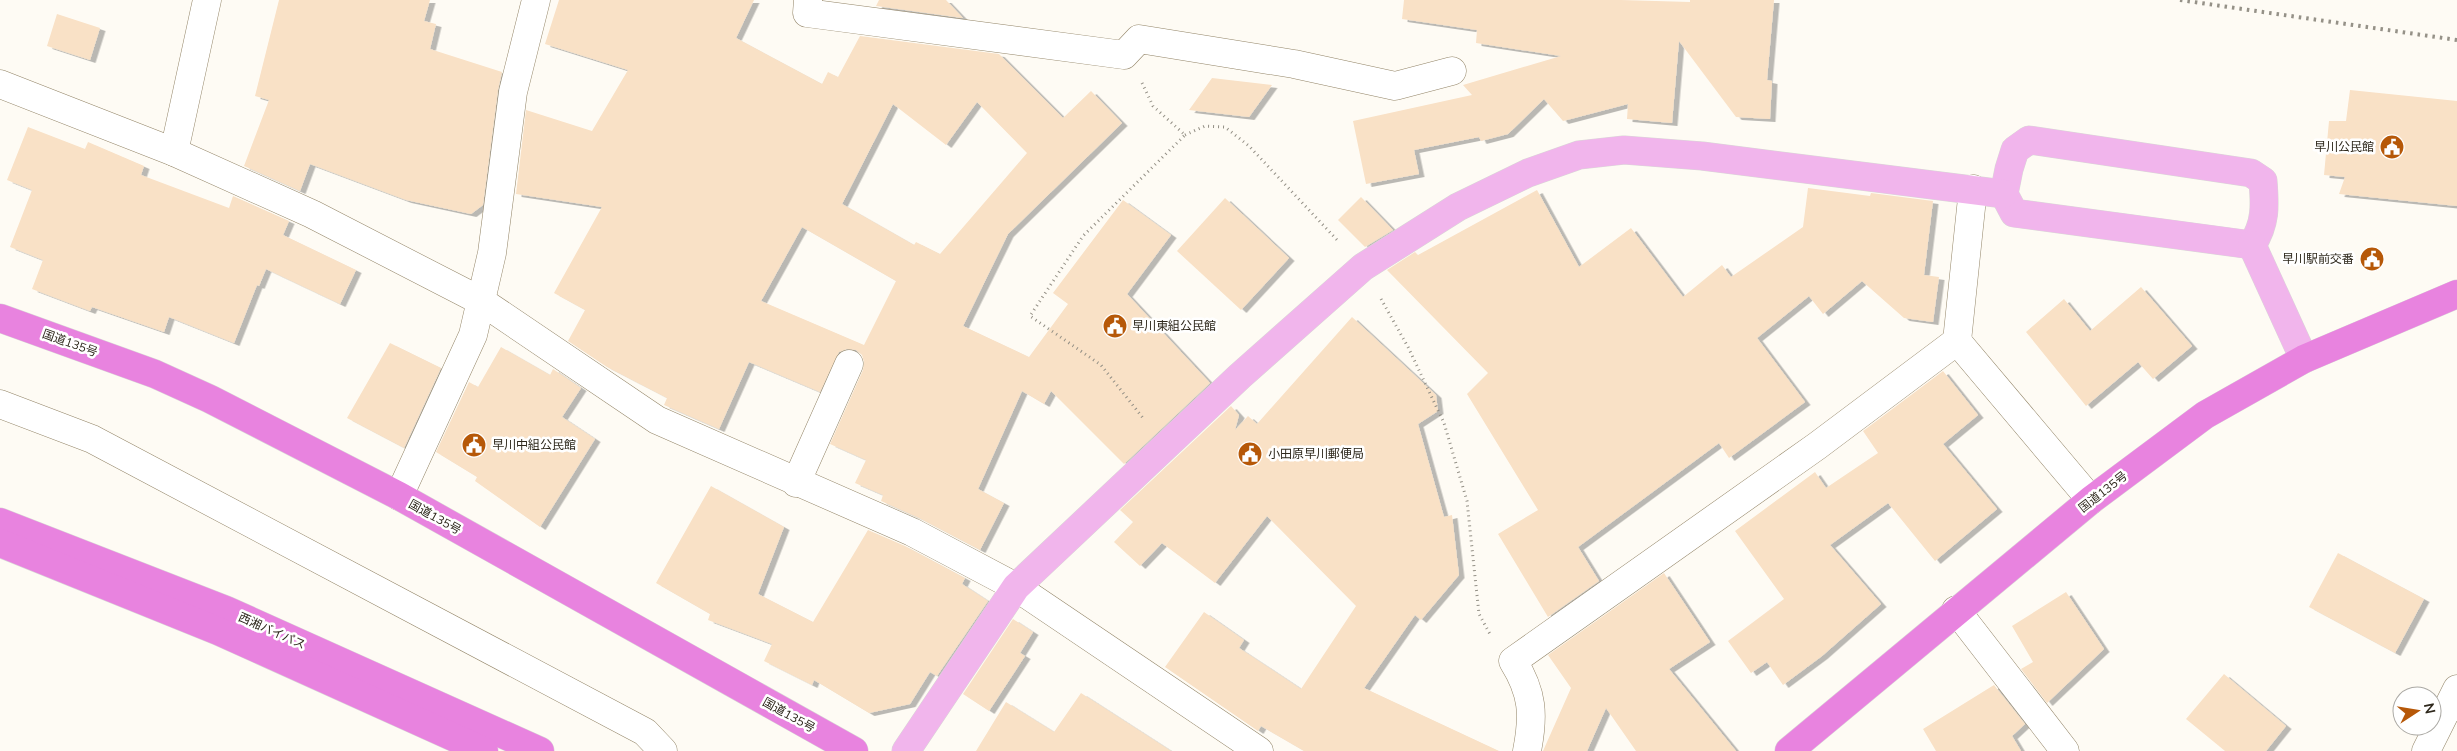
<svg xmlns="http://www.w3.org/2000/svg" width="2457" height="751" font-family="Mulish,'Noto Sans JP',sans-serif">
<style>
.building{fill:#f9e1c6;fill-rule:evenodd;filter:url(#shadow)}
.lines{fill:none;stroke-linecap:round;stroke-linejoin:round}
.minor-casing{stroke:#938568;stroke-width:29}
.major-casing{stroke:#d9d8d6;stroke-width:29}
.highway-casing{stroke:#d9d8d6;stroke-width:29}
.path{stroke:#938f85;stroke-width:3;stroke-dasharray:1 4;stroke-linecap:butt}
.minor{stroke:#fff;stroke-width:28}
.major{stroke:#f1b5ec;stroke-width:28}
.highway{stroke:#e883df;stroke-width:28}
.rail{stroke:#959187;stroke-width:4;stroke-dasharray:2.5 5;stroke-linecap:butt}
.labels{text-anchor:middle;stroke-width:5;stroke-linejoin:round;paint-order:stroke}
.poi-label{font-size:12px;fill:#2e281c;stroke:#fff;text-anchor:start}
.street-label{font-size:12px;fill:#2e281c;stroke:#fff}
</style>
<defs>
<filter id="shadow"><feDropShadow dx="5.5" dy="3" stdDeviation="0" flood-color="#0004"/></filter>
</defs>
<rect width="100%" height="100%" fill="#fefbf4"/>
<g class="building">
<polygon points="279,0 430,0 424,21 436,24 430,49 502,72 498,90 483,205 471,214 406,200 310,164 300,191 244,166 269,100 255,96"/>
<path d="M559 0H754L736 38 822 84 828 72 838 77 860 36 999 54 1063 118 1091 91 1122 123 1008 234 963 326 1029 357 1068 304 1053 293 1123 200 1171 235 1127 294 1210 383 1124 464 1051 391 1044 404 1022 391 978 489 1004 503 980 550 919 518 881 501 883 495 855 483 866 460 830 444 863 370 864 362 862 355 856 350 847 349 839 352 820 392 749 362 719 429 664 405 667 398 607 367 568 341 585 310 554 293 602 207 516 194 526 110 592 131 628 70 545 44ZM977 102 1027 153 940 254 916 242 914 245 842 204 893 104 946 145ZM802 227 896 281 864 345 761 301Z"/>
<polygon points="879,0 946,0 963,18 876,6"/>
<polygon points="1404,0 1621,0 1690,2 1690,0 1774,0 1767,80 1772,81 1770,119 1736,117 1679,41 1672,123 1627,119 1628,104 1563,121 1544,99 1508,134 1481,141 1479,137 1414,150 1419,174 1366,184 1353,121 1472,95 1463,85 1561,56 1476,43 1477,30 1402,19"/>
<polygon points="57,14 100,28 90,60 47,46"/>
<polygon points="1212,78 1272,85 1249,117 1189,110"/>
<polygon points="2350,90 2457,101 2457,206 2339,194 2345,177 2324,175 2329,121 2346,121"/>
<polygon points="28,127 85,149 88,142 144,166 141,175 229,208 233,196 289,221 283,235 356,270 340,304 266,269 259,286 257,285 234,343 169,317 164,332 92,307 90,311 32,289 43,260 10,247 32,190 7,180"/>
<polygon points="1808,188 1870,196 1871,193 1933,201 1924,275 1939,277 1933,322 1904,318 1862,281 1823,314 1809,296 1757,338 1805,402 1729,458 1719,443 1578,547 1599,581 1548,617 1498,534 1538,510 1467,394 1488,373 1387,270 1415,252 1418,255 1537,190 1579,267 1631,228 1683,297 1722,265 1731,277 1803,227"/>
<polygon points="1361,197 1393,230 1365,247 1338,220"/>
<polygon points="1225,198 1289,258 1241,310 1177,251"/>
<polygon points="2141,287 2192,346 2153,379 2138,362 2086,406 2026,332 2064,299 2090,331"/>
<polygon points="1352,317 1436,395 1438,411 1418,424 1444,517 1452,515 1459,575 1421,620 1415,615 1364,688 1499,751 1304,751 1261,726 1258,731 1165,667 1204,612 1244,640 1239,648 1301,689 1356,606 1267,516 1215,583 1162,543 1140,566 1114,542 1133,522 1120,510 1231,406 1239,415 1235,430 1248,416 1257,424"/>
<polygon points="390,343 441,368 404,448 347,418"/>
<polygon points="501,347 550,375 553,369 581,388 562,417 595,439 540,527 475,481 477,477 436,452 469,382 478,387"/>
<polygon points="1943,371 1978,415 1943,444 1997,509 1935,561 1888,503 1830,545 1881,604 1822,656 1783,685 1767,662 1751,673 1728,641 1784,599 1735,531 1815,472 1826,488 1878,453 1863,431"/>
<polygon points="711,486 784,527 758,594 813,622 868,530 905,546 965,578 962,584 988,601 937,676 930,672 910,704 869,713 814,680 812,685 764,661 772,644 708,620 710,614 656,583"/>
<polygon points="2338,553 2424,599 2395,653 2309,607"/>
<polygon points="1664,573 1710,642 1669,669 1736,751 1636,751 1606,708 1587,751 1543,751 1571,688 1548,655"/>
<polygon points="2066,592 2104,649 2047,703 2021,669 2033,662 2012,626"/>
<polygon points="1013,619 1033,632 1020,653 1025,656 989,711 963,694"/>
<polygon points="2224,674 2286,726 2266,751 2225,751 2186,719"/>
<polygon points="1994,685 2025,724 2012,736 2021,751 1936,751 1923,729"/>
<polygon points="1081,693 1171,751 976,751 1006,702 1054,732"/>
</g>
<g class="lines">
<defs>
<g id="minor">
<polyline points="808,0 807,13 1124,55 1139,39 1294,64 1395,86 1452,71"/>
<polyline points="0,84 174,152 312,214 481,301 657,420 912,532 1016,587 1259,751"/>
<polyline points="174,152 207,0"/>
<polyline points="1957,341 1973,189"/>
<polyline points="0,404 92,439 645,732 663,751"/>
<polyline points="796,483 849,364"/>
<polyline points="399,496 473,335 492,253 513,92 536,0"/>
<polyline points="1956,610 2065,751"/>
<path d="M1527 751C1534 715 1533 693 1513 661L1817 446 1957 341 2091 500"/>
<polyline points="2426,751 2457,689"/>
</g>
<g id="major">
<path d="M2029 140 2251 173 2263 181C2265 206 2266 223 2252 245L2014 213 2004 194 2009 169 2015 150Z"/>
<polyline points="2252,245 2304,359"/>
<polyline points="906,751 1016,587 1240,376 1363,267 1458,207 1528,173 1579,155 1624,150 1702,156 2004,194"/>
</g>
<g id="highway">
<polyline points="0,318 155,374 210,399 399,496 854,751"/>
<polyline points="0,522 226,610 540,751"/>
<polyline points="0,543 218,631 484,751"/>
<polyline points="1789,751 2091,500 2205,415 2304,359 2457,294"/>
</g>
</defs>
<use href="#minor" class="minor-casing"/>
<use href="#major" class="major-casing"/>
<use href="#highway" class="highway-casing"/>
<g class="path">
<polyline points="1142,83 1153,106 1185,135 1083,236 1030,316 1101,365 1143,418"/>
<polyline points="1185,135 1205,126 1225,127 1249,146 1339,242"/>
<polyline points="1381,299 1408,347 1444,423 1467,501 1479,614 1491,636"/>
</g>
<use href="#minor" class="minor"/>
<use href="#major" class="major"/>
<use href="#highway" class="highway"/>
<polyline class="rail" points="2180,0 2457,40"/>
</g>
<defs>
<symbol id="civic-disc" viewBox="-11 -11 22 22"><circle r="9.5" fill="#b65808" stroke="#fff"/><path d="M-.6-6.5H3V-4.5H.6V-3L4-1V1h2V6H-6V1h2V-1L-.6-3ZM-1.2 2.5V6h2.4V2.5Z" fill="#fff"/></symbol>
</defs>
<g fill-rule="evenodd">
<use href="#civic-disc" x="2378" y="133" width="28" height="28"/>
<use href="#civic-disc" x="2358" y="245" width="28" height="28"/>
<use href="#civic-disc" x="1101" y="312" width="28" height="28"/>
<use href="#civic-disc" x="460" y="431" width="28" height="28"/>
<use href="#civic-disc" x="1236" y="440" width="28" height="28"/>
</g>
<g class="labels">
<g class="poi-label">
<text x="2374" y="151" text-anchor="end">早川公民館</text>
<text x="2354" y="263" text-anchor="end">早川駅前交番</text>
<text x="1132" y="330">早川東組公民館</text>
<text x="492" y="449">早川中組公民館</text>
<text x="1268" y="458">小田原早川郵便局</text>
</g>
<g class="street-label">
<text transform="translate(70 343) rotate(20)" y="4">国道135号</text>
<text transform="translate(2103 492) rotate(-38)" y="4">国道135号</text>
<text transform="translate(435 517) rotate(29)" y="4">国道135号</text>
<text transform="translate(272 631) rotate(24)" y="4">西湘バイパス</text>
<text transform="translate(789 715) rotate(29)" y="4">国道135号</text>
</g>
</g>
<g transform="translate(2417 711) rotate(78)"><circle r="24" fill="#ffffff" stroke="#aba9a4"/>
<path d="M0-4L9 19L0 12L-9 19Z" fill="#b65808"/>
<text y="-8" font-size="14" font-weight="bold" text-anchor="middle" fill="#2e281c">N</text>
</g>
</svg>
